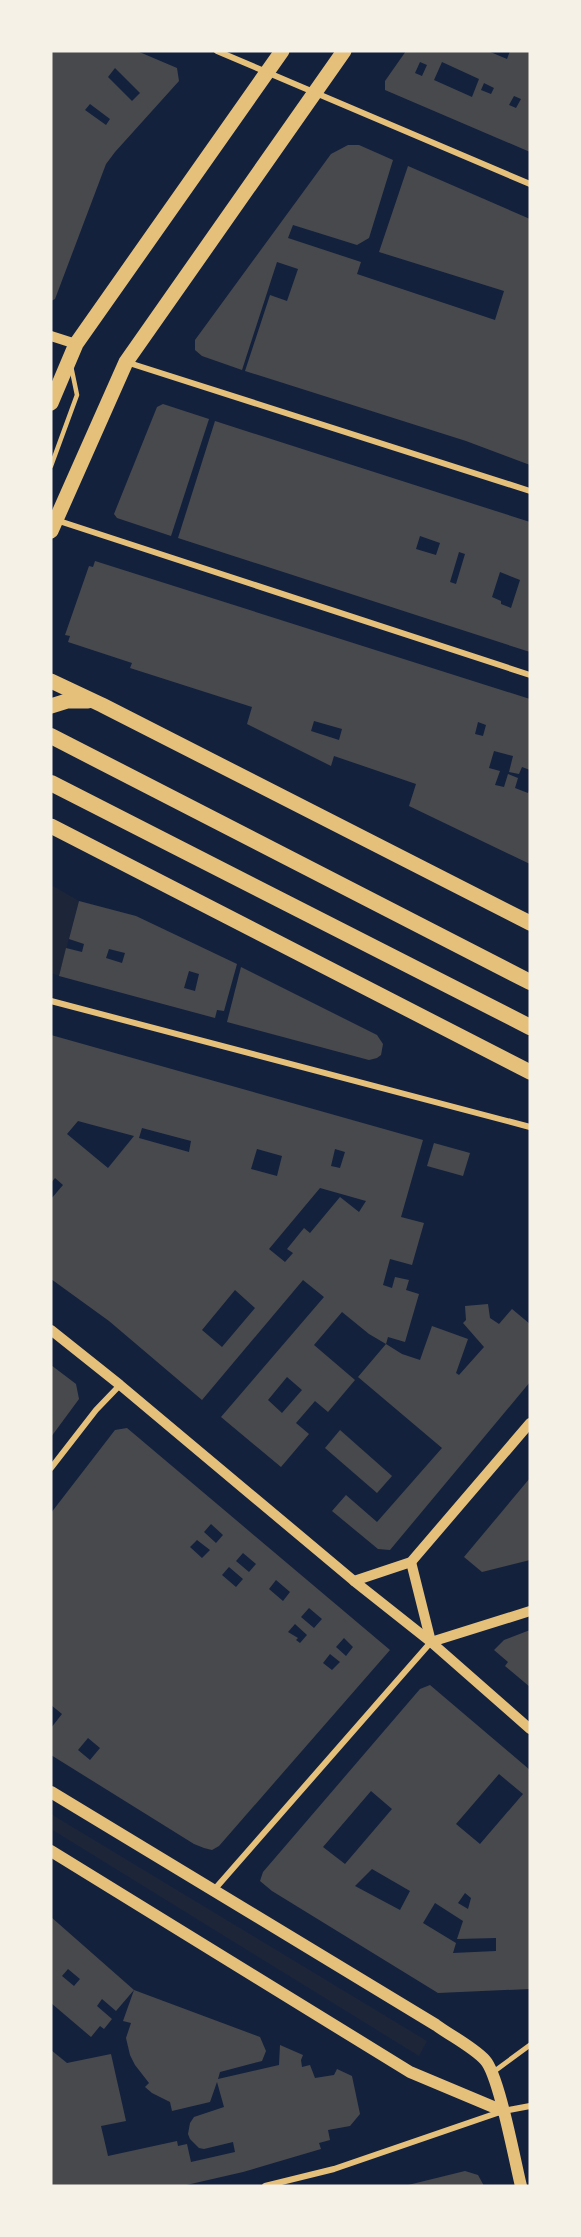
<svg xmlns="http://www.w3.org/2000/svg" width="581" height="2237" font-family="'Roboto Condensed',sans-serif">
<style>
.green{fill:#1d2539}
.building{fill:#48494c;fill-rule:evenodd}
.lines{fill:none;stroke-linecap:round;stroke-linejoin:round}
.service{stroke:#e5c07b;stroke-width:4.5}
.pedestrian{stroke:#e5c07b;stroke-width:5}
.minor{stroke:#e5c07b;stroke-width:6}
.tertiary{stroke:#e5c07b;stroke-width:10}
.secondary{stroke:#e5c07b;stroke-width:12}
.primary{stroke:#e5c07b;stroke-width:15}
.trunk{stroke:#e5c07b;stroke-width:16}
</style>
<rect width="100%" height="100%" fill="#14213d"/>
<g class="green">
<polygon points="51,885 79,901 59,976 51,973"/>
<polygon points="51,1814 427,2041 419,2056 51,1829"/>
</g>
<g class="building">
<path d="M51 51H137L177 68 179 81 115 152 106 164 55 299 51 301ZM115 68 140 93 132 101 108 77ZM90 104 110 119 106 125 85 110Z"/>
<path d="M406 51H488L507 59 510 51H530V152L385 90V81ZM420 62 427 65 422 76 415 73ZM442 62 479 79 472 97 434 80ZM484 83 494 88 491 94 481 90ZM514 96 521 99 516 108 509 105Z"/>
<polygon points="348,145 359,145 393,160 369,238 357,245 293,225 288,238 361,262 357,274 495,320 504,291 379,252 408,166 530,219 530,465 466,441 245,371 270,295 287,301 298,269 277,262 242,370 202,356 195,350 195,340 331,154"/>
<polygon points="163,404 209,419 171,536 117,518 114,514 157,407"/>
<path d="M215 421 530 522V652L178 538ZM420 536 440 543 436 555 416 549ZM459 552 465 554 456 584 450 582ZM500 572 520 580 511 608 501 604V601L492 597Z"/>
<path d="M95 561 530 699V770L522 767 519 774 509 772 513 756 494 751 489 768 500 771 495 785 504 787 508 774 518 778 515 788 528 793 530 788V864L409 806 416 784 334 756 331 766 247 724 252 707 130 668 132 663 68 642 70 636 65 635 89 566 93 567ZM314 721 342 729 339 740 311 731ZM478 722 486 725 483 736 475 734Z"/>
<path d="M79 901 136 916 237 964 224 1011 217 1010 215 1018 59 976 66 948 82 952 84 944 69 939ZM109 949 125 953 122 963 106 958ZM189 971 199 974 195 991 184 988Z"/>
<polygon points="241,967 377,1035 383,1044 381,1055 377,1058 369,1060 227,1022"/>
<path d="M51 1035 423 1140 401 1217 424 1223 412 1265 390 1259 383 1285 392 1288 395 1277 409 1280 406 1290 419 1294 405 1342 388 1337 386 1344 369 1334 342 1312 314 1345 355 1380 328 1412 315 1401 296 1423 309 1434 281 1467 221 1417 324 1297 303 1280 202 1400 109 1321 51 1279V1199L63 1185 55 1178 51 1183ZM78 1121 89 1124 134 1136 108 1168 67 1134ZM142 1128 191 1141 189 1152 139 1138ZM257 1149 282 1156 277 1176 251 1169ZM335 1149 345 1152 340 1168 331 1166ZM320 1188 366 1201 359 1212 340 1197 310 1233 304 1228 287 1249 293 1253 285 1262 269 1249ZM235 1290 255 1308 222 1347 202 1330ZM287 1377 302 1390 282 1413 268 1400Z"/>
<polygon points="434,1143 470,1153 463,1176 427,1166"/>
<polygon points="488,1304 490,1318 499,1324 512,1309 530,1324 530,1382 390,1550 378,1549 332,1511 346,1495 377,1522 442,1448 358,1377 386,1344 402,1354 420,1360 432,1326 468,1339 456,1373 459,1375 484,1347 463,1323 466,1320 465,1306"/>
<polygon points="51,1365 76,1384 79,1399 51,1437"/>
<path d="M127 1428 390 1650 219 1846 212 1850 204 1848 194 1844 51 1755V1728L62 1714 51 1705V1513L115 1430ZM211 1524 223 1535 216 1543 204 1532ZM197 1540 210 1550 202 1558 190 1547ZM243 1553 256 1564 249 1572 236 1561ZM229 1567 243 1579 236 1587 222 1575ZM276 1580 290 1592 283 1601 269 1589ZM309 1608 322 1619 314 1628 301 1617ZM295 1624 307 1635 300 1643 296 1640 298 1638 288 1632ZM344 1638 353 1647 346 1656 336 1647ZM330 1654 340 1662 332 1670 323 1663ZM88 1738 100 1748 90 1760 78 1750Z"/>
<polygon points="340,1430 392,1476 377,1493 325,1448"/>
<polygon points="530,1478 530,1560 482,1572 464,1557"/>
<polygon points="530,1630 530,1687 505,1666 508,1662 494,1650 504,1640"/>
<path d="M430 1685 530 1770V1989L438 1993 272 1891 260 1881 263 1872 420 1689ZM499 1774 523 1794 480 1844 456 1824ZM371 1791 392 1809 345 1864 323 1847ZM372 1869 410 1891 400 1910 355 1886ZM465 1893 471 1898 468 1909 458 1903ZM435 1903 463 1921 457 1939 496 1938V1951L453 1953 456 1943 423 1923Z"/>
<path d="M51 1917 134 1990 260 2037 266 2051 262 2061 220 2072 218 2079 279 2065 280 2045 303 2055 301 2060 302 2067 310 2065 315 2078 334 2075 337 2069 352 2076 360 2114 350 2126 328 2130 330 2140 319 2143 321 2149 243 2172 182 2186H51V2050L67 2063 111 2054 126 2121 101 2126 108 2156 177 2141 178 2146 187 2144 191 2162 235 2152 233 2142 204 2149 199 2148 190 2139 188 2134 190 2123 194 2117 224 2107 217 2082 210 2102 172 2111 170 2102 152 2093 145 2087 149 2083 135 2065 130 2055 126 2038 131 2023 123 2021 134 1990 116 2011 102 1999 97 2006 112 2019 104 2029 100 2026 91 2037 51 2003ZM68 1969 80 1979 74 1986 62 1976Z"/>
<polygon points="465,2171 478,2175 484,2186 404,2186"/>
</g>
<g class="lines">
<polyline class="service" points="51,466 77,395 71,366"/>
<polyline class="pedestrian" points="492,2073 530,2045"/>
<g class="minor">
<polyline points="217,51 530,184"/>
<polyline points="126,362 530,491"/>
<polyline points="56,520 530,675"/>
<polyline points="51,1001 530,1127"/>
<polyline points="51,1468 96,1410 120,1385"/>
<polyline points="214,1890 431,1642"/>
<polyline points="265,2186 334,2169 503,2111 530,2106"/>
</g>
<g class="tertiary">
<polyline points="51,336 76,344"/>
<polyline points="51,1330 120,1385 354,1581 431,1642 530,1729"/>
<polyline points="411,1562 431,1642"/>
<polyline points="354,1581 411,1562 530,1423"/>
<polyline points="431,1642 530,1611"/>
</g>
<g class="secondary">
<path d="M51 1792 436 2025C451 2036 473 2047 485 2060 499 2075 515 2162 521 2186"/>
<polyline points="51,1851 410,2072 503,2111"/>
</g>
<g class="primary">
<polyline points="51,403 76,344 282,51"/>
<polyline points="51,531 126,362 344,51"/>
<polyline points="51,681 102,705 530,923"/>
<polyline points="51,706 67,701 88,701"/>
<polyline points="51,826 530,1072"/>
</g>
<g class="trunk">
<polyline points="51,736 530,982"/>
<polyline points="51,783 530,1027"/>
</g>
</g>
<rect width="581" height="2237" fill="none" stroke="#f6f1e7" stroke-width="105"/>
</svg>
